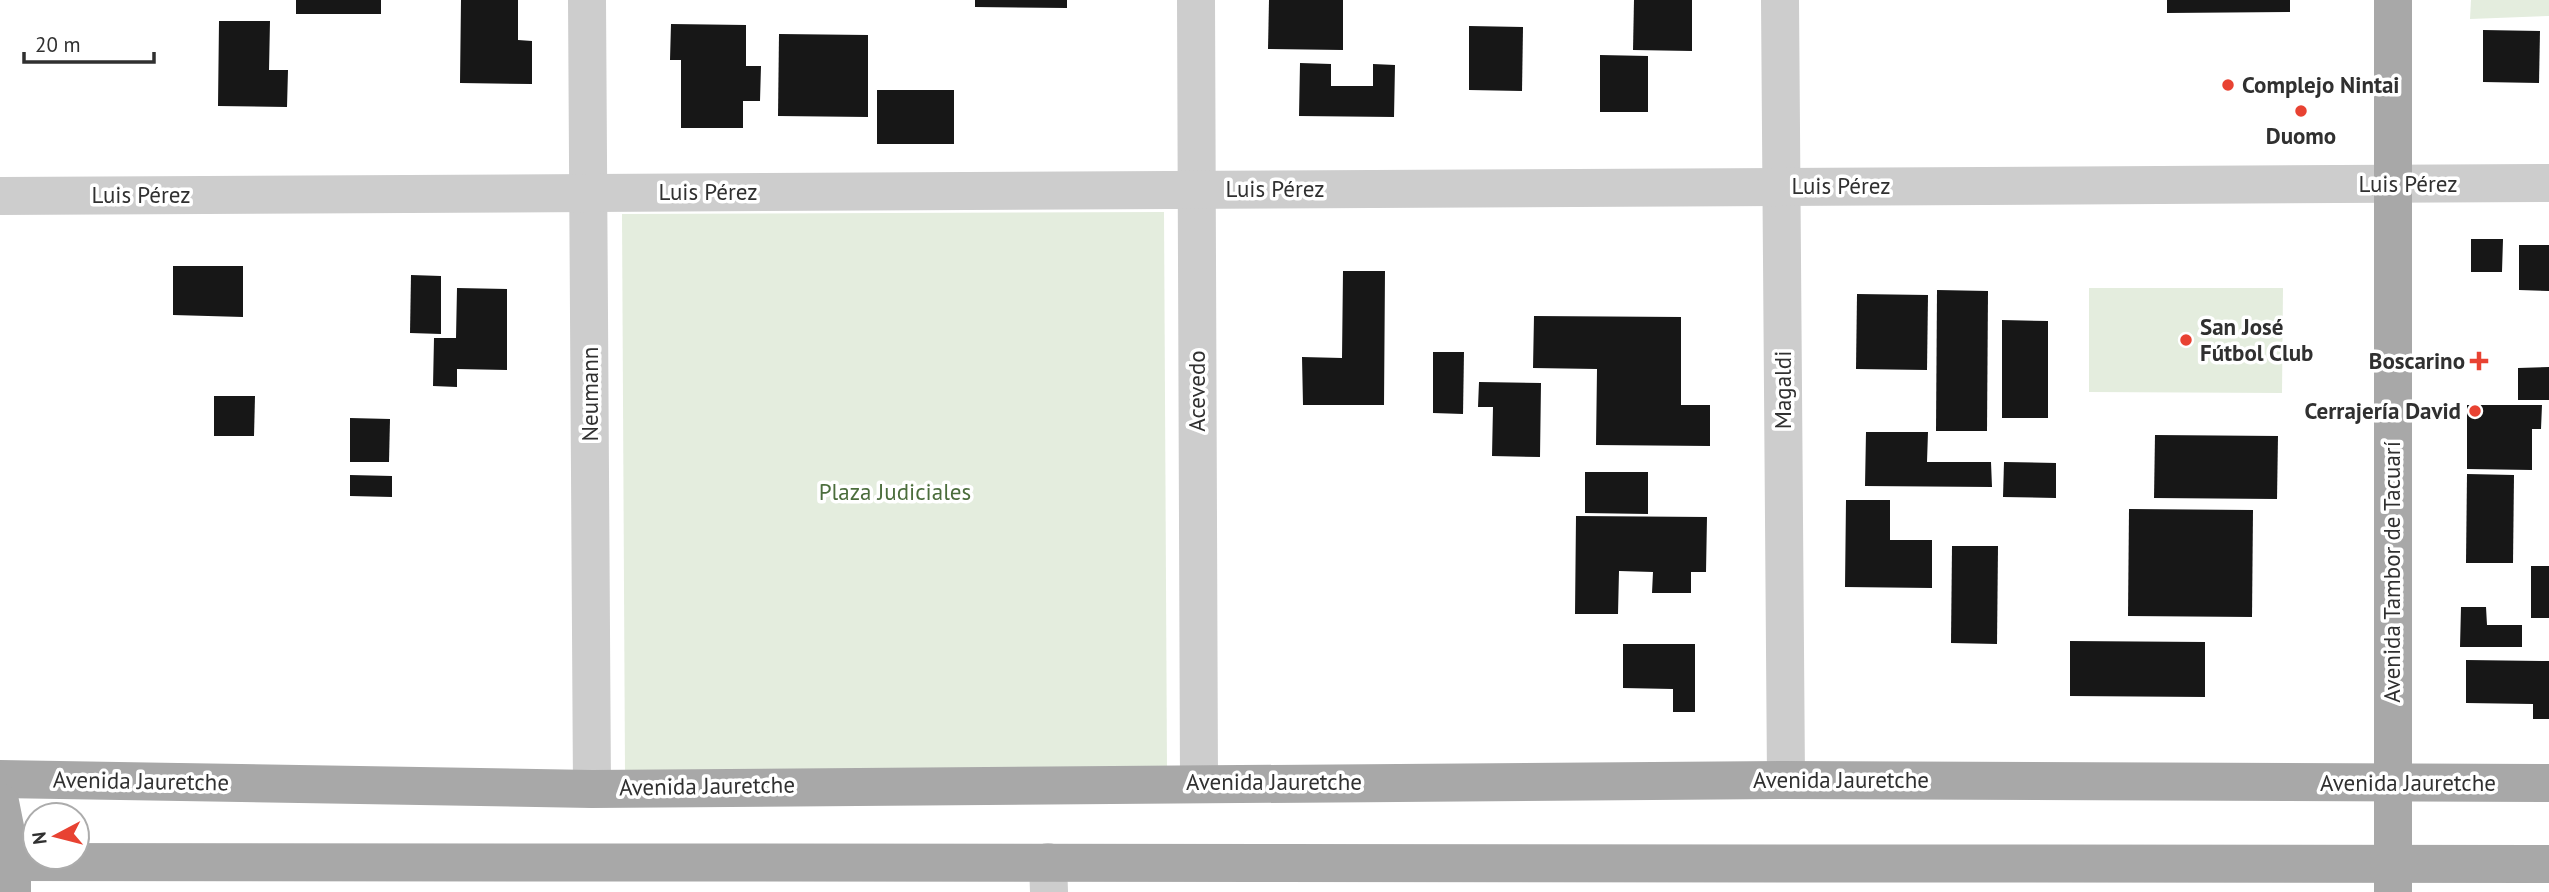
<svg xmlns="http://www.w3.org/2000/svg" width="2549" height="892" font-family="'PT Sans',sans-serif">
<style>
.green{fill:#e4edde}
.building{fill:#171717}
.lines{fill:none;stroke-linecap:round;stroke-linejoin:round}
.minor{stroke:#cdcdcd;stroke-width:38}
.major{stroke:#a8a8a8;stroke-width:38}
.poi-dot{fill:#e84232;stroke:#fff;stroke-width:2.5}
.labels{text-anchor:middle;stroke-width:7;stroke-linejoin:round;paint-order:stroke}
.poi-label{font-size:23px;font-weight:bold;fill:#303030;stroke:#fff;text-anchor:start}
.street-label{font-size:23px;fill:#303030;stroke:#fff}
.park-label{font-size:23px;fill:#4b6d3c;stroke:#fff}
</style>
<rect width="100%" height="100%" fill="#fff"/>
<g class="green">
<polygon points="2471,0 2549,0 2549,16 2470,19"/>
<polygon points="1164,212 1167,771 625,773 622,214"/>
<polygon points="2089,288 2283,288 2282,393 2089,392"/>
</g>
<g class="building">
<rect x="296" y="0" width="85" height="14"/>
<polygon points="461,0 518,0 518,40 532,41 532,84 460,83"/>
<polygon points="975,0 1067,0 1067,8 975,7"/>
<polygon points="1269,0 1343,0 1343,50 1268,49"/>
<polygon points="1634,0 1692,0 1692,51 1633,50"/>
<polygon points="2167,0 2290,0 2290,12 2167,13"/>
<polygon points="219,21 270,21 269,70 288,70 287,107 218,106"/>
<polygon points="671,24 746,25 746,66 761,66 760,101 743,101 743,128 681,128 681,60 670,60"/>
<polygon points="1469,26 1523,27 1522,91 1469,90"/>
<polygon points="2483,30 2540,31 2539,83 2483,82"/>
<polygon points="779,34 868,35 868,117 778,116"/>
<polygon points="1600,55 1648,56 1648,112 1600,112"/>
<polygon points="1300,63 1331,64 1331,86 1373,86 1373,64 1395,65 1394,117 1299,116"/>
<rect x="877" y="90" width="77" height="54"/>
<polygon points="2471,239 2503,239 2502,272 2471,272"/>
<polygon points="2519,245 2549,245 2549,291 2519,290"/>
<polygon points="173,266 243,266 243,317 173,315"/>
<polygon points="1343,271 1385,271 1384,405 1303,405 1302,357 1342,358"/>
<polygon points="411,275 441,276 441,334 410,333"/>
<polygon points="457,288 507,289 507,370 457,369 457,387 433,386 434,338 456,338"/>
<polygon points="1937,290 1988,291 1987,431 1936,431"/>
<polygon points="1857,294 1928,295 1927,370 1856,369"/>
<polygon points="1534,316 1681,317 1681,405 1710,405 1710,446 1596,445 1597,369 1533,368"/>
<polygon points="2002,320 2048,321 2048,418 2002,418"/>
<polygon points="1433,352 1464,352 1463,414 1433,413"/>
<polygon points="2549,367 2549,400 2518,400 2518,368"/>
<polygon points="1479,382 1541,383 1540,457 1492,456 1493,407 1478,407"/>
<polygon points="214,396 255,396 254,436 214,436"/>
<polygon points="2467,405 2542,405 2541,429 2532,429 2532,470 2467,469"/>
<polygon points="350,418 390,419 389,462 350,462"/>
<polygon points="1866,432 1928,432 1927,462 1991,462 1992,487 1865,486"/>
<polygon points="2155,435 2278,436 2277,499 2154,498"/>
<polygon points="2004,462 2056,463 2056,498 2003,497"/>
<polygon points="1585,472 1648,472 1648,514 1585,513"/>
<polygon points="2467,474 2514,475 2513,563 2466,563"/>
<polygon points="350,475 392,476 392,497 350,496"/>
<polygon points="1846,500 1890,500 1890,540 1932,540 1932,588 1845,587"/>
<polygon points="2129,509 2253,510 2252,617 2128,616"/>
<polygon points="1576,516 1707,517 1706,572 1691,572 1691,593 1652,593 1653,572 1619,571 1618,614 1575,614"/>
<polygon points="1952,546 1998,546 1997,644 1951,643"/>
<rect x="2531" y="566" width="18" height="52"/>
<polygon points="2461,607 2486,607 2487,625 2522,625 2522,647 2460,647"/>
<polygon points="2070,641 2205,642 2205,697 2070,696"/>
<polygon points="1623,644 1695,644 1695,712 1673,712 1673,689 1623,688"/>
<polygon points="2466,660 2549,661 2549,719 2533,719 2533,704 2466,703"/>
</g>
<g class="lines">
<g class="minor">
<polyline points="587,0 592,789"/>
<polyline points="1196,0 1199,783"/>
<polyline points="1780,0 1786,780"/>
<polyline points="0,196 2549,183"/>
<polyline points="1048,862 1049,892"/>
</g>
<g class="major">
<polyline points="0,779 592,789 1786,780 2549,783"/>
<polyline points="0,802 12,862 12,892"/>
<polyline points="0,862 2549,864"/>
<polyline points="2393,892 2393,0"/>
</g>
</g>
<g class="poi-dot">
<circle cx="2228" cy="85" r="7"/>
<circle cx="2301" cy="111" r="7"/>
<circle cx="2186" cy="340" r="7"/>
<path d="M2475.5 350.5h7v7h7v7h-7v7h-7v-7h-7v-7h7z"/>
<circle cx="2475" cy="411" r="7"/>
</g>
<g class="labels">
<g class="poi-label">
<text x="2242" y="93">Complejo Nintai</text>
<text x="2301" y="144" text-anchor="middle">Duomo</text>
<text x="2200" y="335">San José<tspan x="2200" dy="26">Fútbol Club</tspan></text>
<text x="2465" y="369" text-anchor="end">Boscarino</text>
<text x="2461" y="419" text-anchor="end">Cerrajería David</text>
</g>
<g class="street-label">
<text x="2408" y="192">Luis Pérez</text>
<text x="1841" y="194">Luis Pérez</text>
<text x="1275" y="197">Luis Pérez</text>
<text x="708" y="200">Luis Pérez</text>
<text x="141" y="203">Luis Pérez</text>
<text transform="translate(1783 390) rotate(-90)" y="8">Magaldi</text>
<text transform="translate(1197 391) rotate(-90)" y="8">Acevedo</text>
<text transform="translate(590 394) rotate(-90)" y="8">Neumann</text>
<text transform="translate(2392 572) rotate(-90)" y="8">Avenida Tambor de Tacuarí</text>
<text x="1841" y="788">Avenida Jauretche</text>
<text transform="translate(141 781) rotate(1)" y="8">Avenida Jauretche</text>
<text x="1274" y="790">Avenida Jauretche</text>
<text x="2408" y="791">Avenida Jauretche</text>
<text transform="translate(707 786) rotate(-1)" y="8">Avenida Jauretche</text>
</g>
<g class="park-label">
<text x="895" y="500">Plaza Judiciales</text>
</g>
</g>
<g transform="translate(56 836) rotate(263)"><circle r="33" fill="#ffffff" stroke="#acacac" stroke-width="2"/>
<path d="M0-5L12 26L0 18L-12 26Z" fill="#e84232"/>
<text y="-10" font-size="19" font-weight="bold" text-anchor="middle" fill="#303030">N</text>
</g>
<path d="M24 52v10h130v-10" fill="none" stroke="#303030" stroke-width="3.5"/>
<text x="35" y="52" font-size="21" fill="#303030" stroke="#ffffff" stroke-width="5" paint-order="stroke">20 m</text>
</svg>
